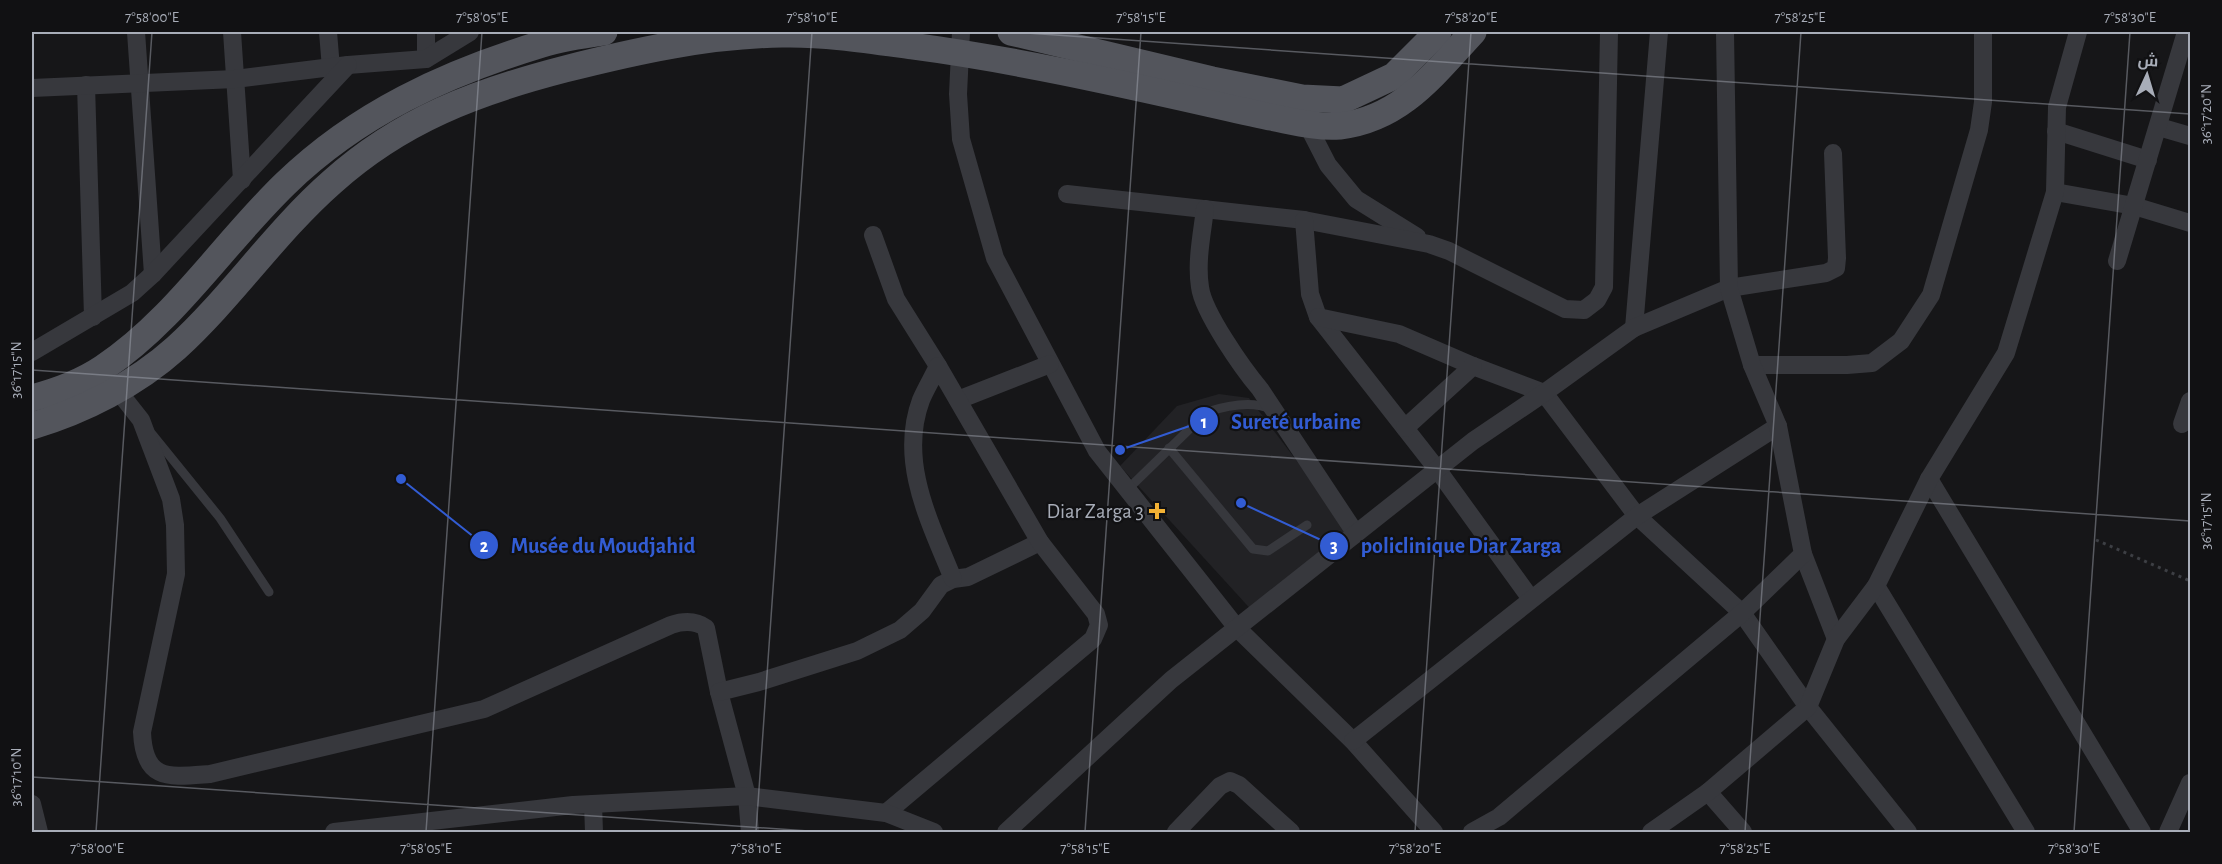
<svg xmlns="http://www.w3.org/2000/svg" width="2222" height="864" font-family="'Alegreya Sans',Cairo,sans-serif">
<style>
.built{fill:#222225}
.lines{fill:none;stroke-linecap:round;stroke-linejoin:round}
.path{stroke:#3d3f44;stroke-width:3;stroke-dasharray:3 4.5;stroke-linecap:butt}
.lane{stroke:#37383d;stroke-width:9}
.street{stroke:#37383d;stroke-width:18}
.primary{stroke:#53555c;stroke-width:27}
.ticks{fill:none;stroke:#a8adb8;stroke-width:1.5;stroke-opacity:0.45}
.poi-dot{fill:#f2b134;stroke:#111113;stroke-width:2}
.labels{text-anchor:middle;stroke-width:4.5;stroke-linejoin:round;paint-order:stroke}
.poi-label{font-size:21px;fill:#a8adb8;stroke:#111113;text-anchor:end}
.leader{fill:none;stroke:#325cd3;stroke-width:2}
.callout-dot{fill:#325cd3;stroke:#111113;stroke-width:2}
.mark-label{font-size:18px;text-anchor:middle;font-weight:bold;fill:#fff}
.callout-label{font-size:22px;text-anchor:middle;font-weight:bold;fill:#325cd3;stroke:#111113;stroke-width:4.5;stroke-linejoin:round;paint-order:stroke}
.neatline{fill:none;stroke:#a8adb8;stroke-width:2}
.ticks-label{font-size:15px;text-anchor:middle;fill:#a8adb8}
</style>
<rect width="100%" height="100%" fill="#161618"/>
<polygon class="built" points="1219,394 1249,398 1356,539 1256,615 1120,466 1177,406"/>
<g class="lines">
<polyline class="path" points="2096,540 2190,581"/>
<g class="lane">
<polyline points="152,434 220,518 269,592"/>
<polyline points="1169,448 1253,549 1268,551 1307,525"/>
<path d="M1128 489 1207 412C1226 406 1251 400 1270 409"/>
</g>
<g class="street">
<polyline points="136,32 153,274"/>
<polyline points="232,32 242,180"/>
<polyline points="328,32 331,68"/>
<polyline points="961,32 958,94 961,139 995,258 1097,451 1237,628 1353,741 1434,832"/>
<polyline points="426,59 426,32"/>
<polyline points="86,85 93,317"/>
<polyline points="32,88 235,79 348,65 426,59 470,32"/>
<polyline points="1307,124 1328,165 1356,199 1417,237"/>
<polyline points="2159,127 2190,136"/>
<polyline points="2056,131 2148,160"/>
<polyline points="2055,192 2134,206 2190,223"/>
<polyline points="1067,194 1304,220 1429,244 1449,251 1565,309 1584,310 1597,300 1604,287 1609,32"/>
<path d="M1205 209C1202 234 1196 262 1200 287 1203 312 1243 369 1260 389L1356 534"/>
<polyline points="1304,220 1310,294 1318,317 1437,469 1531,599"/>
<polyline points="873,235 896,299 938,366"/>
<polyline points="2117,261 2186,32"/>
<polyline points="1318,317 1399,334 1473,366 1544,393 1637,516 1742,613 1808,707 1908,832"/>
<polyline points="1634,328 1659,32"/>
<polyline points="32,352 132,293 153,274 348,65"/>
<polyline points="1752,365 1847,365 1872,363 1901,341 1931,295 1979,130 1983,102 1983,32"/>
<path d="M111 382 141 420 171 499 175 525 176 574 142 732C144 782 169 777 210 774L484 709 671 625C683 621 695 620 706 628L719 692 747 796 750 832"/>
<polyline points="958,400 1050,364"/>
<polyline points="2182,424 2190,401"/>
<polyline points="1405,428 1473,366"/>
<polyline points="1929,479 2142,832"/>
<polyline points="1803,554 1836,639"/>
<polyline points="1876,586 2026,832"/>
<polyline points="719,692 759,682 857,651 900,630 922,611 941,585 953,579 968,577 1040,542"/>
<polyline points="1353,741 1637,516 1778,426"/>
<polyline points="1708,792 1743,832"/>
<polyline points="32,804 39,832"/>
<polyline points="593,804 594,832"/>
<path d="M886 813 1093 639 1099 625 1096 614 1040 542 938 366C933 377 926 388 921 400 898 462 930 522 953 579"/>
<polyline points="334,832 573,805 747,796 886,813 934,832"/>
<polyline points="1006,832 1171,680 1473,441 1544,393 1634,328 1729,288 1826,273 1836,268 1837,258 1833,153"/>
<polyline points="1176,832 1220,786 1230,781 1239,785 1291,832"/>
<polyline points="1472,832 1499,817 1742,613 1803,554 1778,426 1752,365 1729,288 1725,32"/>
<polyline points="1651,832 1708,792 1808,707 1836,639 1876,586 1929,479 2006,353 2055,192 2057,107 2078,32"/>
<polyline points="2168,832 2190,783"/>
</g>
<g class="primary">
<polyline points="1011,32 1212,80 1302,98 1343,100 1394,76 1438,32"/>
<path d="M32 398C55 392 82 382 103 368 175 320 223 244 285 184 357 114 446 73 542 44 562 38 583 35 604 32"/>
<path d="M32 426C83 411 136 384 176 348 232 297 275 232 332 182 401 120 476 92 565 69 636 51 708 35 782 34 825 33 869 40 912 46 1033 62 1152 91 1270 117 1292 121 1317 128 1340 126 1401 119 1434 74 1473 32"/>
</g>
</g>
<path class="ticks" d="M1013 32 2190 114M32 370 2190 521M32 777 823 832M96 832 152 32M426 832 482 32M756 832 812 32M1085 832 1141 32M1415 832 1471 32M1745 832 1801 32M2074 832 2130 32"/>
<path class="poi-dot" d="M1154 502h6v6h6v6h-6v6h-6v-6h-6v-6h6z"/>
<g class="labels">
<g class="poi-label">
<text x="1144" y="518">Diar Zarga 3</text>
</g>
</g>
<path class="leader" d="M1120 450L1204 421M401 479L484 545M1241 503L1334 546"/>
<g class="callout-dot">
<circle cx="1120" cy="450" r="6"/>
<circle cx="401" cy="479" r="6"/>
<circle cx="1241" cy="503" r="6"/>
<circle cx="1204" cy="421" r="15"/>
<circle cx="484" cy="545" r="15"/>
<circle cx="1334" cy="546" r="15"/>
</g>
<g class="mark-label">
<text x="1204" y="428">1</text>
<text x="484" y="552">2</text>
<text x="1334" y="552">3</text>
</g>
<g class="callout-label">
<text x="1296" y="429">Sureté urbaine</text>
<text x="603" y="553">Musée du Moudjahid</text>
<text x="1461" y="553">policlinique Diar Zarga</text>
</g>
<rect width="2222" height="864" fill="none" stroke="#111113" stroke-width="66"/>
<g transform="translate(2147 75) rotate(4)" stroke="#111113" stroke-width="4.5" paint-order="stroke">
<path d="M0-4.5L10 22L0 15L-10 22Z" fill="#a8adb8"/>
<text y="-9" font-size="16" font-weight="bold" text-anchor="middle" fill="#a8adb8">ش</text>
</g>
<rect x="33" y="33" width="2156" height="798" class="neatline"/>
<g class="ticks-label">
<text x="152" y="22">7°58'00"E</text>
<text x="482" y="22">7°58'05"E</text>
<text x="812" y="22">7°58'10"E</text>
<text x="1141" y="22">7°58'15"E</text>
<text x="1471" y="22">7°58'20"E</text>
<text x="1800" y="22">7°58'25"E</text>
<text x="2130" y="22">7°58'30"E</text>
<text transform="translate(2206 114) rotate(-90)" y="5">36°17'20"N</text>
<text transform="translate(16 370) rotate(-90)" y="5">36°17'15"N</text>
<text transform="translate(2206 521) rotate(-90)" y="5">36°17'15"N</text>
<text transform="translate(16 777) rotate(-90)" y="5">36°17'10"N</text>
<text x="97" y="853">7°58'00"E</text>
<text x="426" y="853">7°58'05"E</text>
<text x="756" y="853">7°58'10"E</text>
<text x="1085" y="853">7°58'15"E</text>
<text x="1415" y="853">7°58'20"E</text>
<text x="1745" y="853">7°58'25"E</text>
<text x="2074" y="853">7°58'30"E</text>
</g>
</svg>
